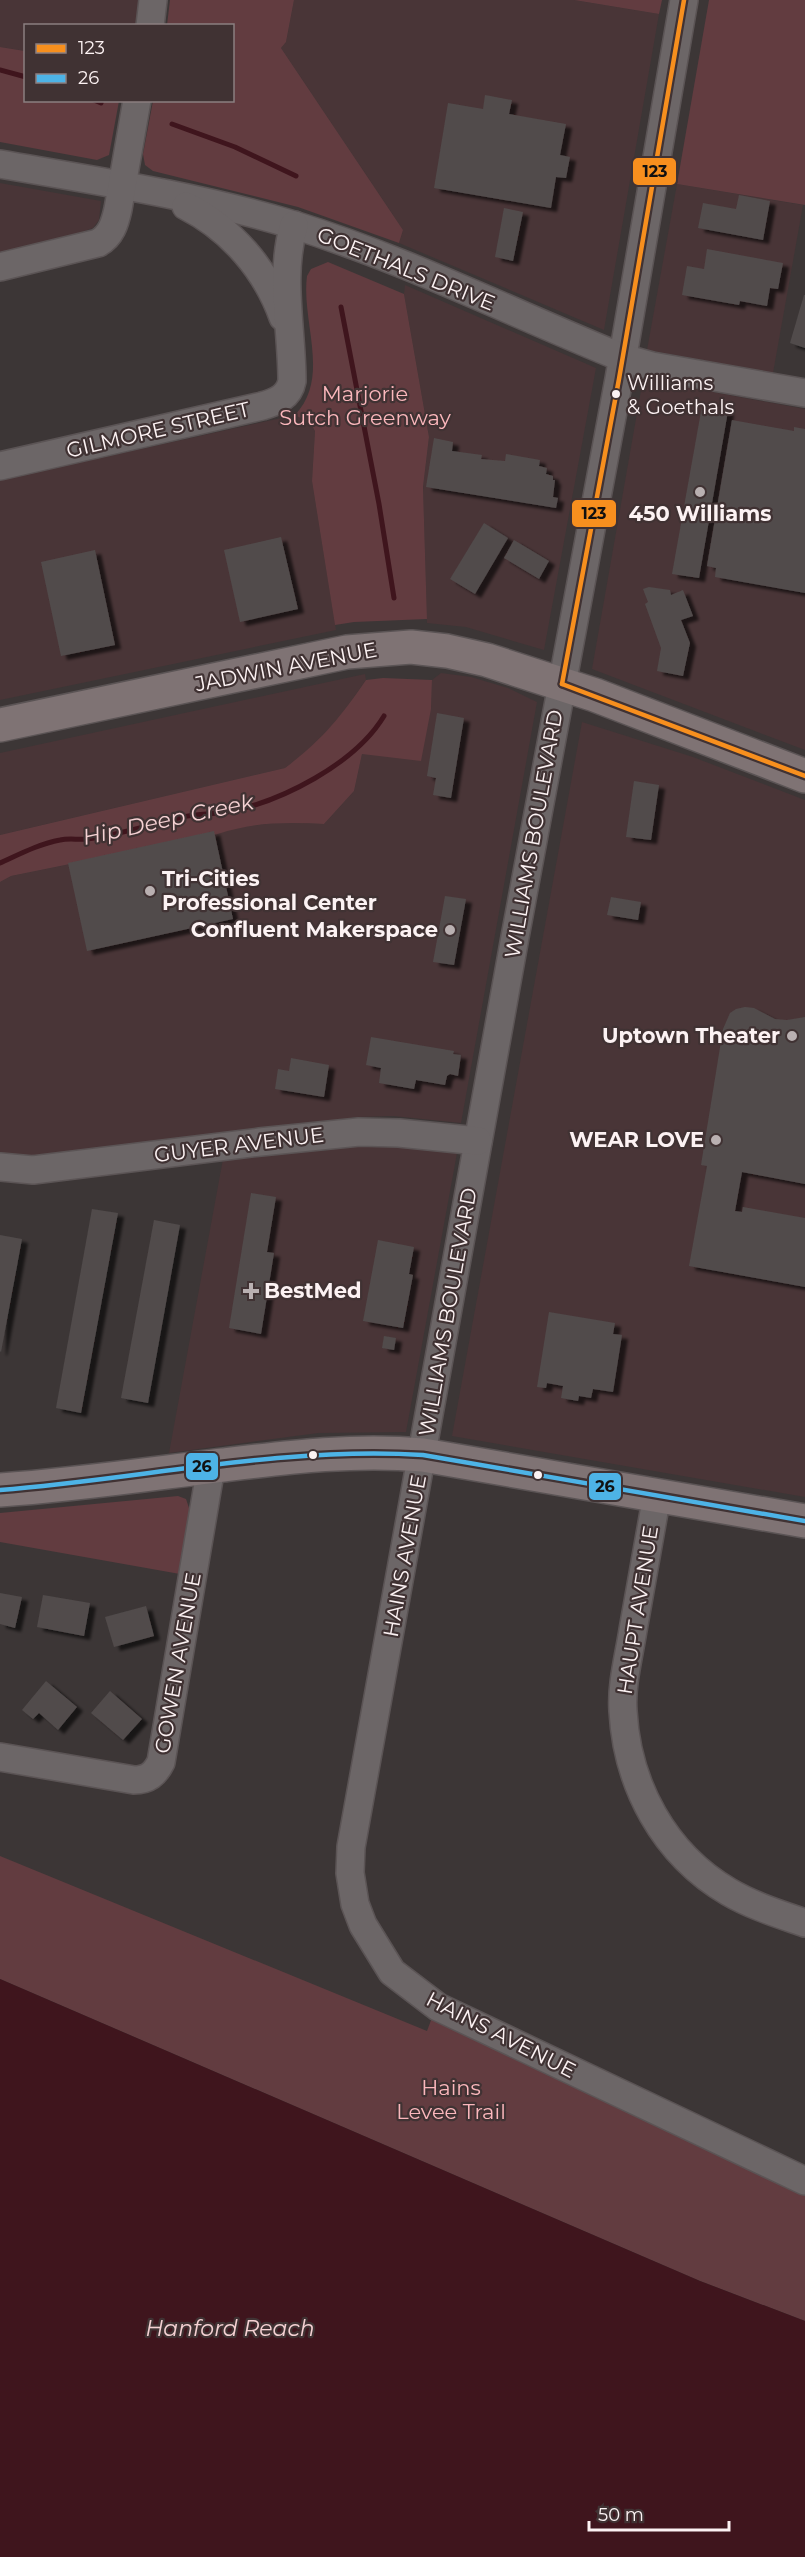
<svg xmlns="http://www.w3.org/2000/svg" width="805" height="2557" font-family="Montserrat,sans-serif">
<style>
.built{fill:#493537}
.green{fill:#623c40}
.water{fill:#3f151d}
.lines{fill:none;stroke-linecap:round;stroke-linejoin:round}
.stream{stroke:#3f151d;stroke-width:5}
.building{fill:#514b4b;filter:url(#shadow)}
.minor-casing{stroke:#5b5455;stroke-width:30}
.major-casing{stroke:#5b5455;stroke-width:36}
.minor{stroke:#6c6667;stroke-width:27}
.major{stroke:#7f7374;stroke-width:33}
.bus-1-casing{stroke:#403233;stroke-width:9}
.bus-2-casing{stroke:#403233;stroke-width:9}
.bus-1{stroke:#f78f1e;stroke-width:4.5}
.bus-2{stroke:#4db3e6;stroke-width:4.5}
.bus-dot{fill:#fcf2f3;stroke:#403233;stroke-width:2}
.poi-dot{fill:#b9b0b1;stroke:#403233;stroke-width:2}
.labels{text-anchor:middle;stroke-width:4.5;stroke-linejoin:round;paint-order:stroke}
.bus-label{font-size:20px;fill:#fcf2f3;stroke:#403233;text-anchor:start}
.street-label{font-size:21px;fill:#fcf2f3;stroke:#403233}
.park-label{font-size:21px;fill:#fbb7bc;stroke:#403233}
.poi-label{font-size:21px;font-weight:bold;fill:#fcf2f3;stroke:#403233;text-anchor:end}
.water-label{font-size:22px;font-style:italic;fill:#f5d1d3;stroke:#403233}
.line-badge{stroke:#403233;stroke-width:2}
.pale-badge-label{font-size:16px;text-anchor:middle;font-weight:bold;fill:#111}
</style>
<defs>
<filter id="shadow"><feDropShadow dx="6" dy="4" stdDeviation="1.5" flood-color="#0009"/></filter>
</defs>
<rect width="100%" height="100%" fill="#3c3636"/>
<g class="built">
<polygon points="0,0 140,0 140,4 136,25 26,26 25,51 0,47"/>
<polygon points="294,0 574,0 659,14 604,330 399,243 403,230 281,48 286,42"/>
<polygon points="0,183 101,201 99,220 93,228 82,232 0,253"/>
<polygon points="677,184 803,205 773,373 647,350"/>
<polygon points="405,285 596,368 544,650 466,627 427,623 423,487 429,437 404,294"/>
<polygon points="643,379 805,409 805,750 592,669"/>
<polygon points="295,415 311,424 315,431 312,481 336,630 0,700 0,480"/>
<polygon points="441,673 471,677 508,688 537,702 461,1123 393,1116 358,1117 48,1157 0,1158 0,882 11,876 218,834 235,828 281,822 324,824 354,791 362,754 431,709 432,680"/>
<polygon points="365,674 366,680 332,728 310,749 285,768 0,835 0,753"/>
<polygon points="582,722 693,757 805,800 805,1497 452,1436"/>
<polygon points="360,1144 416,1145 457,1153 406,1432 318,1433 169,1453 223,1159 296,1149 322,1151"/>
</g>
<g class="green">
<polygon points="170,0 294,0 286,42 281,48 403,230 399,243 298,207 153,171 145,165 143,154 153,101 232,100 232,26 167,25"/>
<polygon points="574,0 662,0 659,14"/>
<polygon points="709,0 805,0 805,205 677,184"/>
<polygon points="0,47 25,51 26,100 119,101 109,155 97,160 0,142"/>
<path d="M328 262 404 294 429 437 423 487 427 619 354 622 335 625 312 481 315 431 311 424 295 415C331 377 301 322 307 276L311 269Z"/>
<path d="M383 678 432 680 431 709 421 761 362 754 354 791 324 824C287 822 253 822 218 834L11 876 0 882V835L285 768C323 739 339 719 366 680Z"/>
<polygon points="178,1496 186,1499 190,1511 180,1574 0,1542 0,1513"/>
<polygon points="0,1856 427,2031 433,2015 805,2194 805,2321 700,2281 0,1979"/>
</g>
<polygon class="water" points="0,1979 700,2281 805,2321 805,2557 0,2557"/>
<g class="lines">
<g class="stream">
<polyline points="0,70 26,77"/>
<polyline points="94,100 101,103"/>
<polyline points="172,124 235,147 296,176"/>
<polyline points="341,307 379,504 394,598"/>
<path d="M0 863C20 854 39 844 60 840 69 838 78 840 87 839 119 835 151 824 182 817 197 814 212 814 227 812 281 802 355 764 384 716"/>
</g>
</g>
<g class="building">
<polygon points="485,95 512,100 509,114 566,124 560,155 570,157 566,178 556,177 551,208 434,188 448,103 483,109"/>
<polygon points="739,195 770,201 763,240 698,228 703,203 736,209"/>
<polygon points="504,208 523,212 513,261 495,257"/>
<polygon points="707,249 783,263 778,289 770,288 767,306 740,301 739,305 682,295 687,266 704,269"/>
<polygon points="804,295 805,295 805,348 790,343"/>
<polygon points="702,406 728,411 699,578 672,574"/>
<polygon points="732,420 794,431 794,427 805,429 805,593 715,577 716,568 707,566"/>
<polygon points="434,438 453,442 452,451 482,455 481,459 505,461 506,454 540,460 539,466 547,468 546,474 553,476 553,480 555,480 553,497 558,498 556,508 426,487"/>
<polygon points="484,523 508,538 475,594 450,579"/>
<polygon points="281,537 298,609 240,622 224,550"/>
<polygon points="514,540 549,561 539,579 504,558"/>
<polygon points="95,550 115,645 61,656 41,562"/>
<polygon points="649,587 670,590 671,595 683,590 693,616 681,620 690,643 683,676 657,671 661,648 645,604 648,602 643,589"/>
<polygon points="437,713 464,718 451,798 433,795 436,778 427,776"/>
<polygon points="634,781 659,785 651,840 626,837"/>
<polygon points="214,831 233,919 87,951 68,863"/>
<polygon points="445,896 466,899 454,965 433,962"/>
<polygon points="611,897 641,902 638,920 607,915"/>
<polygon points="745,1007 754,1008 775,1019 787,1020 805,1017 805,1184 742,1172 735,1211 742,1212 743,1207 805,1218 805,1287 689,1266 707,1166 701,1165 723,1029 730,1013 736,1009"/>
<polygon points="371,1037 454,1051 453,1054 461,1055 458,1076 450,1074 447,1076 445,1085 416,1080 414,1089 379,1083 381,1068 366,1065"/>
<polygon points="291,1058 329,1065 324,1097 275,1089 278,1069 289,1071"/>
<polygon points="251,1193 276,1197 267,1252 274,1253 261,1334 229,1328"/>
<polygon points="92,1209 118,1213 81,1413 56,1408"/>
<polygon points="154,1220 180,1225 148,1403 121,1398"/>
<polygon points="0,1235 22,1239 1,1352 0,1351"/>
<polygon points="378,1240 414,1247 409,1274 413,1275 403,1328 363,1321"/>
<polygon points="549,1312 615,1323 613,1334 622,1335 613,1392 593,1389 591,1398 579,1396 578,1401 561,1398 563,1386 547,1383 546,1388 537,1387"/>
<polygon points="384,1336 396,1338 394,1350 382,1348"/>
<polygon points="0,1593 22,1597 15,1628 0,1624"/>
<polygon points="43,1595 90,1603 84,1636 37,1627"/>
<polygon points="146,1606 154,1636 114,1647 105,1617"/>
<polygon points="46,1681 77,1707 58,1730 39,1713 33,1719 22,1710"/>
<polygon points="110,1691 142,1719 123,1740 91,1713"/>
</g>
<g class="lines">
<defs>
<g id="minor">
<polyline points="684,0 619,379 515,937 351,1847 350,1873 355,1904 363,1925 392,1972 438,2007 805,2181"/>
<polyline points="150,26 153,0"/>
<path d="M0 164C98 181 198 196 294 225 407 260 514 314 623 358L652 366 805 393"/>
<path d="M186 206C231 229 266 269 283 317"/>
<path d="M0 267 98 243C111 236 115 223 118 209L137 100"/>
<path d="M0 466 262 406C276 402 289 397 292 381 292 329 279 276 294 225"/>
<polyline points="0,1167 33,1170 260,1142 359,1132 399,1133 478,1141"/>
<path d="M657 1495C649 1540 641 1585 633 1630 629 1656 621 1685 623 1711 627 1785 664 1854 729 1892 753 1906 779 1914 805 1923"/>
<path d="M0 1757 134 1780C148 1780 155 1774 161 1762L211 1467"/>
</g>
<g id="major">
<polyline points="0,725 347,652 411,647 447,651 487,660 595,695 805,776"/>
<path d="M0 1490C75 1485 149 1474 223 1465 290 1457 355 1449 423 1455L805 1521"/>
</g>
</defs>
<use href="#minor" class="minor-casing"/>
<use href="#major" class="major-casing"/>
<use href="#minor" class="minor"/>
<use href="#major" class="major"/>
<defs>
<g id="bus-1">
<polyline points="562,684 619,379 684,0"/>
<polyline points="562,684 805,776"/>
</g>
<path id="bus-2" d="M0 1490C141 1479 282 1446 423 1455L805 1521"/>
</defs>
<use href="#bus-1" class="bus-1-casing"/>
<use href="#bus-2" class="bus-2-casing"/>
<use href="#bus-1" class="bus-1"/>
<use href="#bus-2" class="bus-2"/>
</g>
<g class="bus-dot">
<circle cx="616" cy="394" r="5"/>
<circle cx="313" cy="1455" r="5"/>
<circle cx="538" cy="1475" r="5"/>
</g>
<g class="poi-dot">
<circle cx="700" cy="492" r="6"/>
<circle cx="150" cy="891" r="6"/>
<circle cx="450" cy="930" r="6"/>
<circle cx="792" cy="1036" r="6"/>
<circle cx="716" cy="1140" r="6"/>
<path d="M248 1282h6v6h6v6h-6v6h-6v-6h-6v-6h6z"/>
</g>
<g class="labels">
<g class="bus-label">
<text x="627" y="390">Williams<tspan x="627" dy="24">&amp; Goethals</tspan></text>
</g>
<g class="street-label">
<text transform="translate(406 269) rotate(22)" y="7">GOETHALS DRIVE</text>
<text transform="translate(158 430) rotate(-13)" y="7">GILMORE STREET</text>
<text transform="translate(286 667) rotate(-11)" y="7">JADWIN AVENUE</text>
<text transform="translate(534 834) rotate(-80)" y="7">WILLIAMS BOULEVARD</text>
<text transform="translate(239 1145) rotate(-7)" y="7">GUYER AVENUE</text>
<text transform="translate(448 1312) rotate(-80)" y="7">WILLIAMS BOULEVARD</text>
<text transform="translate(405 1556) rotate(-80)" y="7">HAINS AVENUE</text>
<text transform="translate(638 1610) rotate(-81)" y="7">HAUPT AVENUE</text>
<text transform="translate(178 1663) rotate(-80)" y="7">GOWEN AVENUE</text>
<text transform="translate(501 2035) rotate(27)" y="7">HAINS AVENUE</text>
</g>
<g class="park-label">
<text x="365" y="401">Marjorie<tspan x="365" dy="24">Sutch Greenway</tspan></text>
<text x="451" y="2095">Hains<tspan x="451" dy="24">Levee Trail</tspan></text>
</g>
<g class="poi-label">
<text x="700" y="521" text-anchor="middle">450 Williams</text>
<text x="162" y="886" text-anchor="start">Tri-Cities<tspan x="162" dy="24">Professional Center</tspan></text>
<text x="438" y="937">Confluent Makerspace</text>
<text x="780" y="1043">Uptown Theater</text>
<text x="704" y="1147">WEAR LOVE</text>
<text x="264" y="1298" text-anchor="start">BestMed</text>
</g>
<g class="water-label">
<text transform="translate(168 819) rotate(-12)" y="8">Hip Deep Creek</text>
<text x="230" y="2336">Hanford Reach</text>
</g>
</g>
<g class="line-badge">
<rect x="632" y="157" width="45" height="29" rx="6" fill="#f78f1e"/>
<rect x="571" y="499" width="46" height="29" rx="6" fill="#f78f1e"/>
<rect x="185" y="1452" width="34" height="29" rx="6" fill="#4db3e6"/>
<rect x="588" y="1472" width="34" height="29" rx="6" fill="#4db3e6"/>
</g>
<g class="pale-badge-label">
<text x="655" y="177">123</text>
<text x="594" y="519">123</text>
<text x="202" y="1472">26</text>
<text x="605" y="1492">26</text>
</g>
<rect x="24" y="24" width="210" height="78" fill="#403233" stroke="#8b7f80" stroke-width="1.5"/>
<rect x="36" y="44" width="30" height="9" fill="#f78f1e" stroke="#8b7f80" stroke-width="1.5"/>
<text x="78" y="54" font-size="18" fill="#fcf2f3">123</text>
<rect x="36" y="74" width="30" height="9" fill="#4db3e6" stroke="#8b7f80" stroke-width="1.5"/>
<text x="78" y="84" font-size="18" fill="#fcf2f3">26</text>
<path d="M589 2521v9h140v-9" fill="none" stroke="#fcf2f3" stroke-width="3"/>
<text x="598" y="2521" font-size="18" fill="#fcf2f3" stroke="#403233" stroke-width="4.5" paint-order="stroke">50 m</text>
</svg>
